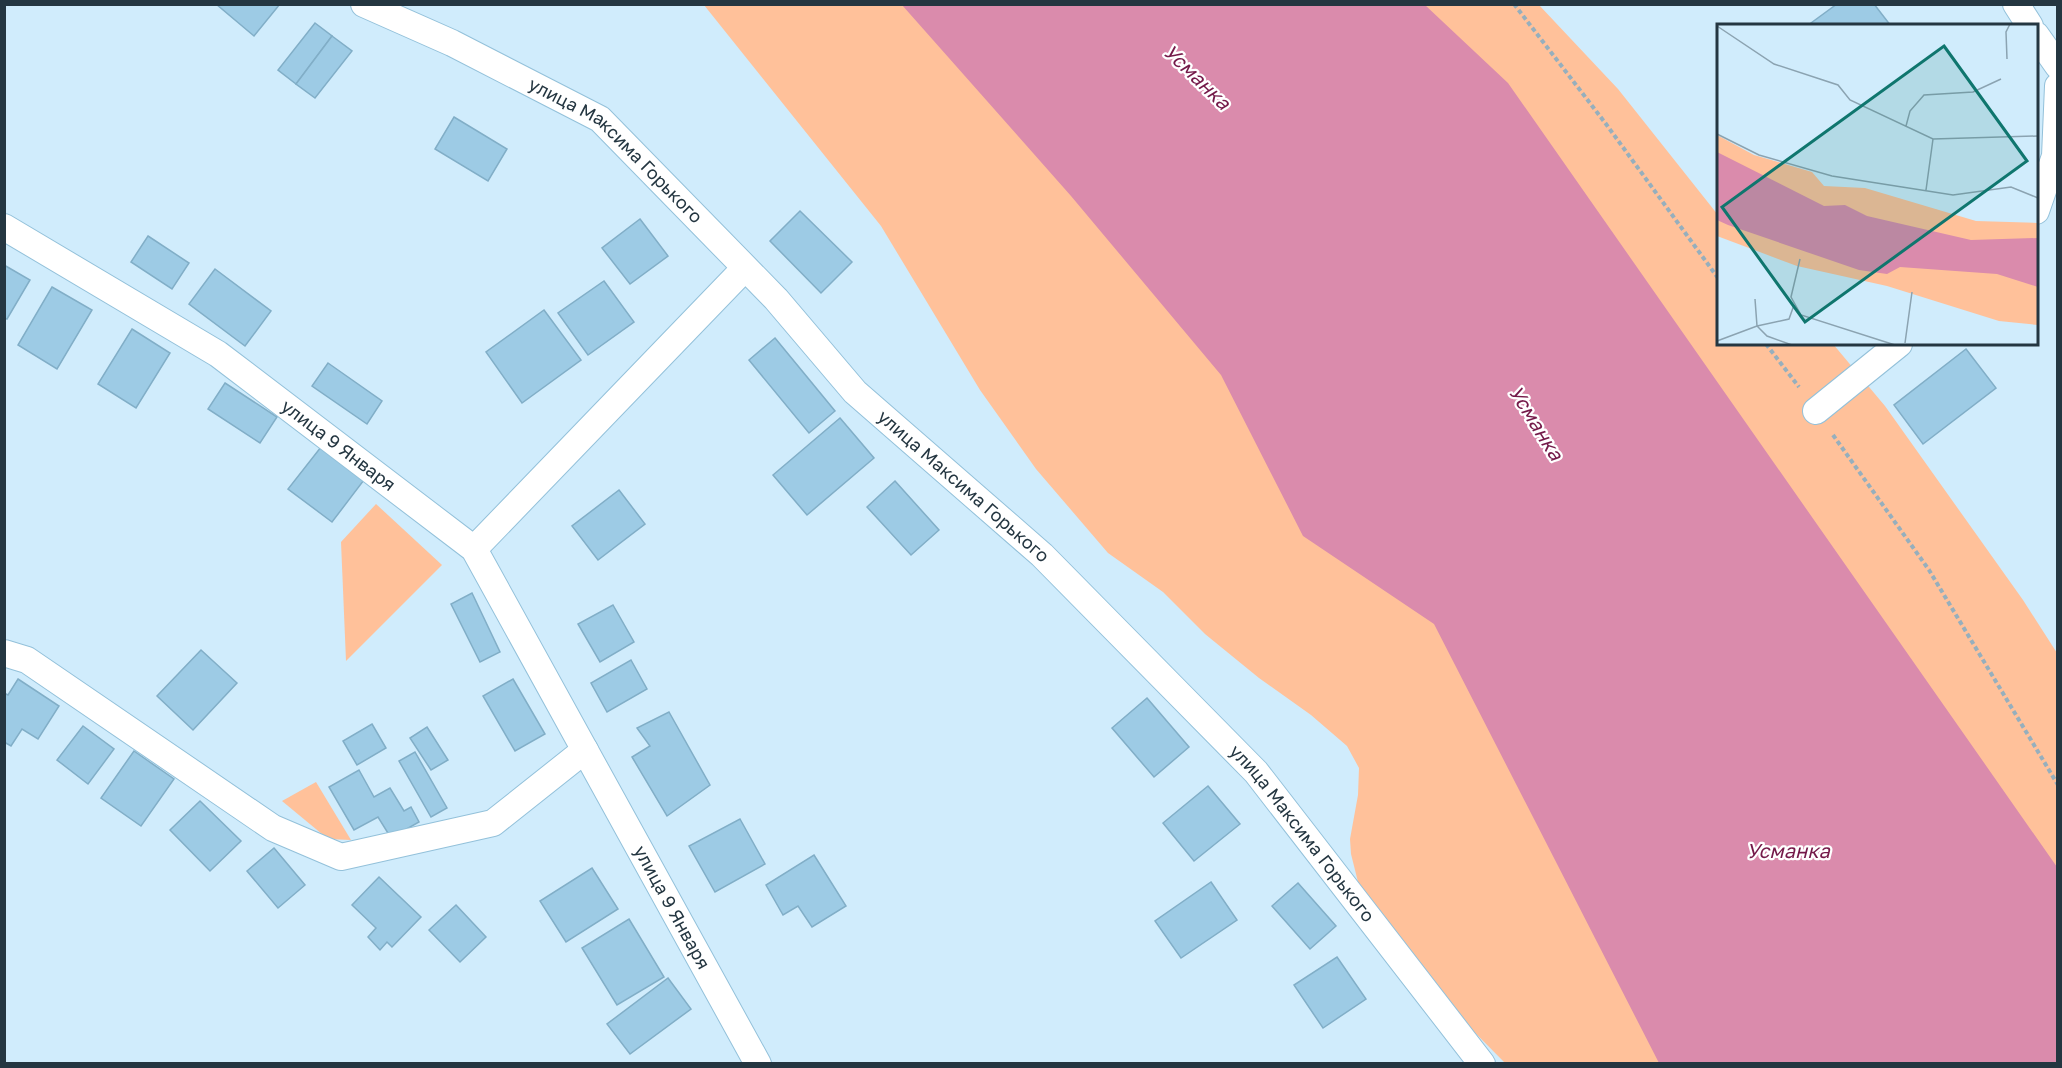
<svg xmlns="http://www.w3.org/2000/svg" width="2062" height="1068" font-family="'Golos Text',sans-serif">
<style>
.green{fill:#ffc19a}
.water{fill:#da8bac}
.building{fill:#9dcbe5;stroke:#81aec7;stroke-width:1.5}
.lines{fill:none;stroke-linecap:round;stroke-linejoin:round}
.minor-casing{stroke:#93c1da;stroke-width:28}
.path{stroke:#96afbd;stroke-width:4;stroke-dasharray:4.5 3;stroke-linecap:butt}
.minor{stroke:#fff;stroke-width:26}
.labels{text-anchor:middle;stroke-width:4.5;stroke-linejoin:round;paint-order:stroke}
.street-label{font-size:18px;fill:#243641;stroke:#fff}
.water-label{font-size:20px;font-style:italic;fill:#741949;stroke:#fff}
.inset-road{fill:none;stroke:#8ba3b1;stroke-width:1.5}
.view{fill:#0f766e;fill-opacity:0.15;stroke:#0f766e;stroke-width:3}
.inset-edge{fill:none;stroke:#243641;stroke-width:3}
</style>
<rect width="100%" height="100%" fill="#d0ecfc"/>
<g class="green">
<polygon points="704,5 1539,5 1618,89 1718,215 1718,344 1833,344 1885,406 2023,600 2057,653 2057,1063 1505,1063 1402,959 1359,886 1351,854 1350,839 1358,795 1359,768 1347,746 1311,715 1259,678 1205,634 1163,592 1108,553 1036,469 980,390 881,226"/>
<polygon points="376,504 442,565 346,661 341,542"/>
<polygon points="316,782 351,840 328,839 282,801"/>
</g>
<polygon class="water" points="902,5 1425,5 1508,83 2057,867 2057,1063 1659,1063 1434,624 1303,536 1221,375 1071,196"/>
<g class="building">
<polygon points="216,4 280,4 254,36"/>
<polygon points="1837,4 1874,4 1891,26 1812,26 1811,23"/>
<polygon points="315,23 332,36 296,84 278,70"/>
<polygon points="332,36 352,51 315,98 296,84"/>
<polygon points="454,117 507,149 488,181 435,149"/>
<polygon points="800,211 852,262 821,293 770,241"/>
<polygon points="640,219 668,256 630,284 602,248"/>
<polygon points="148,236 189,263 172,289 131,262"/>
<polygon points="4,265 30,280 7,319 4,318"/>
<polygon points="215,269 271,311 245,346 189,304"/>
<polygon points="604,281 634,322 588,355 558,313"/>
<polygon points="52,287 92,310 57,369 18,345"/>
<polygon points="544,310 581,360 522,403 486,352"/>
<polygon points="132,329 170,353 136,408 98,384"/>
<polygon points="775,338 835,411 809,433 749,360"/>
<polygon points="1966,349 1996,388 1923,444 1894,405"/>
<polygon points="328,363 382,401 367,424 312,386"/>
<polygon points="225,383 277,417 260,443 208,409"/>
<polygon points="840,418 874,458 807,515 773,475"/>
<polygon points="321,447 364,480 332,522 288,489"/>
<polygon points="895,481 939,530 911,555 867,507"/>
<polygon points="619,490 645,524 598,560 572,526"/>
<polygon points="472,593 500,652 480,662 451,604"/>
<polygon points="613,605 634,642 600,662 578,624"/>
<polygon points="201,650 237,683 193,730 157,696"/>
<polygon points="631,660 647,689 607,712 591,683"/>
<polygon points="18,679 59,706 38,739 22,729 11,746 4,742 4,693 8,695"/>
<polygon points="513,679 545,734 515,751 483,696"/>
<polygon points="1147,698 1189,747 1154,777 1112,728"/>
<polygon points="669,712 710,785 667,816 632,757 650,746 637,728"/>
<polygon points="372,724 386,748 357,765 343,741"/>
<polygon points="83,726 114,749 88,784 57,760"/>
<polygon points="427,727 448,760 431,770 410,738"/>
<polygon points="134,751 174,779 141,826 101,798"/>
<polygon points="415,752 447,808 431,817 399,761"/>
<polygon points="359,770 374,797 390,788 404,811 411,807 419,822 391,838 378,817 354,830 329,787"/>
<polygon points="1208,786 1240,824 1194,861 1163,823"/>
<polygon points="200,801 241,841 210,871 170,830"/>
<polygon points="740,819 765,864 715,892 689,846"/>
<polygon points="274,848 305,885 278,908 247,871"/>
<polygon points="814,855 846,906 812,927 798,906 783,915 766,885"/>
<polygon points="592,868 618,909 566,942 540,901"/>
<polygon points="379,877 421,917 392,947 387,942 380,950 368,937 376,928 352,905"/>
<polygon points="1211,882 1237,920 1181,958 1155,921"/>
<polygon points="1298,883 1336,926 1310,949 1272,906"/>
<polygon points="456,905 486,937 460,962 429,930"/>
<polygon points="629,919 664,977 617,1005 582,948"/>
<polygon points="1337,957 1366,999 1323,1028 1294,985"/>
<polygon points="668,978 691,1009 630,1054 607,1024"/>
</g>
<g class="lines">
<defs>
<g id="minor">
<path id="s1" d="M364 4 452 43 600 119 776 299 855 392 1042 555 1256 772 1482 1064"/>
<polyline points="2016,4 2030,26"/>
<polyline points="2036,35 2058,66"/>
<polyline points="2036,211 2055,156 2058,86"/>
<path id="s2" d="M4 227 218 354 474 549 758 1064"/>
<polyline points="1816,411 1899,344"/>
<polyline points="474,549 744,269"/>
<polyline points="4,653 27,660 273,828 341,857 493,823 585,750"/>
</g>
</defs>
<use href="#minor" class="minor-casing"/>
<g class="path">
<polyline points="1514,4 1606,124 1718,278"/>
<polyline points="1766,344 1799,387"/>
<polyline points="1833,435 1929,570 2058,785"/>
</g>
<use href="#minor" class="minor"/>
</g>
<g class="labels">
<g class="street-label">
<text dy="6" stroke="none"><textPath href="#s1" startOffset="294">улица Максима Горького</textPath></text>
<text dy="6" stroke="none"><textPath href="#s2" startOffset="400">улица 9 Января</textPath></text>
<text dy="6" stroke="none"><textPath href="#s1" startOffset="780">улица Максима Горького</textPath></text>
<text dy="6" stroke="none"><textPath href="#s1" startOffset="1266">улица Максима Горького</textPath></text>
<text dy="6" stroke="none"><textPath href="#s2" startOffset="980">улица 9 Января</textPath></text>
</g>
<g class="water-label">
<text transform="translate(1197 77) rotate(44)" y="7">Усманка</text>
<text transform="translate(1536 423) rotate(58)" y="7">Усманка</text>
<text x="1788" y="858">Усманка</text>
</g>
</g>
<g transform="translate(1717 24)">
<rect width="321" height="321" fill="#d0ecfc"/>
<path d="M0 111 37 131 95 148 107 162 148 164 259 197 321 199V301L282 297 170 262 80 242 0 212Z" fill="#ffc19a"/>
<path d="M0 128 107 182 128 181 150 192 254 216 321 214V263L280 250 183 243 170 250 142 246 11 201 0 196Z" fill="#da8bac"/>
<path class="inset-road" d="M0 2 57 40 121 61 133 76 216 115 321 112M290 35 289 8 293 0M189 102 193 87 207 71 256 68 284 55M0 110 42 131 115 152 236 171 294 163 321 174M209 166 216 115M83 235 74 273 84 291 178 321M38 275 40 302 50 312 75 321M0 317 40 302 72 295 77 281M188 319 195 268M180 321H199"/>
<path class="view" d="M227 22 310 137 88 298 5 183Z"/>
<rect width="321" height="321" class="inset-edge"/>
</g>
<rect width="2062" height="1068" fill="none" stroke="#243641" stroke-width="12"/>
</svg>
